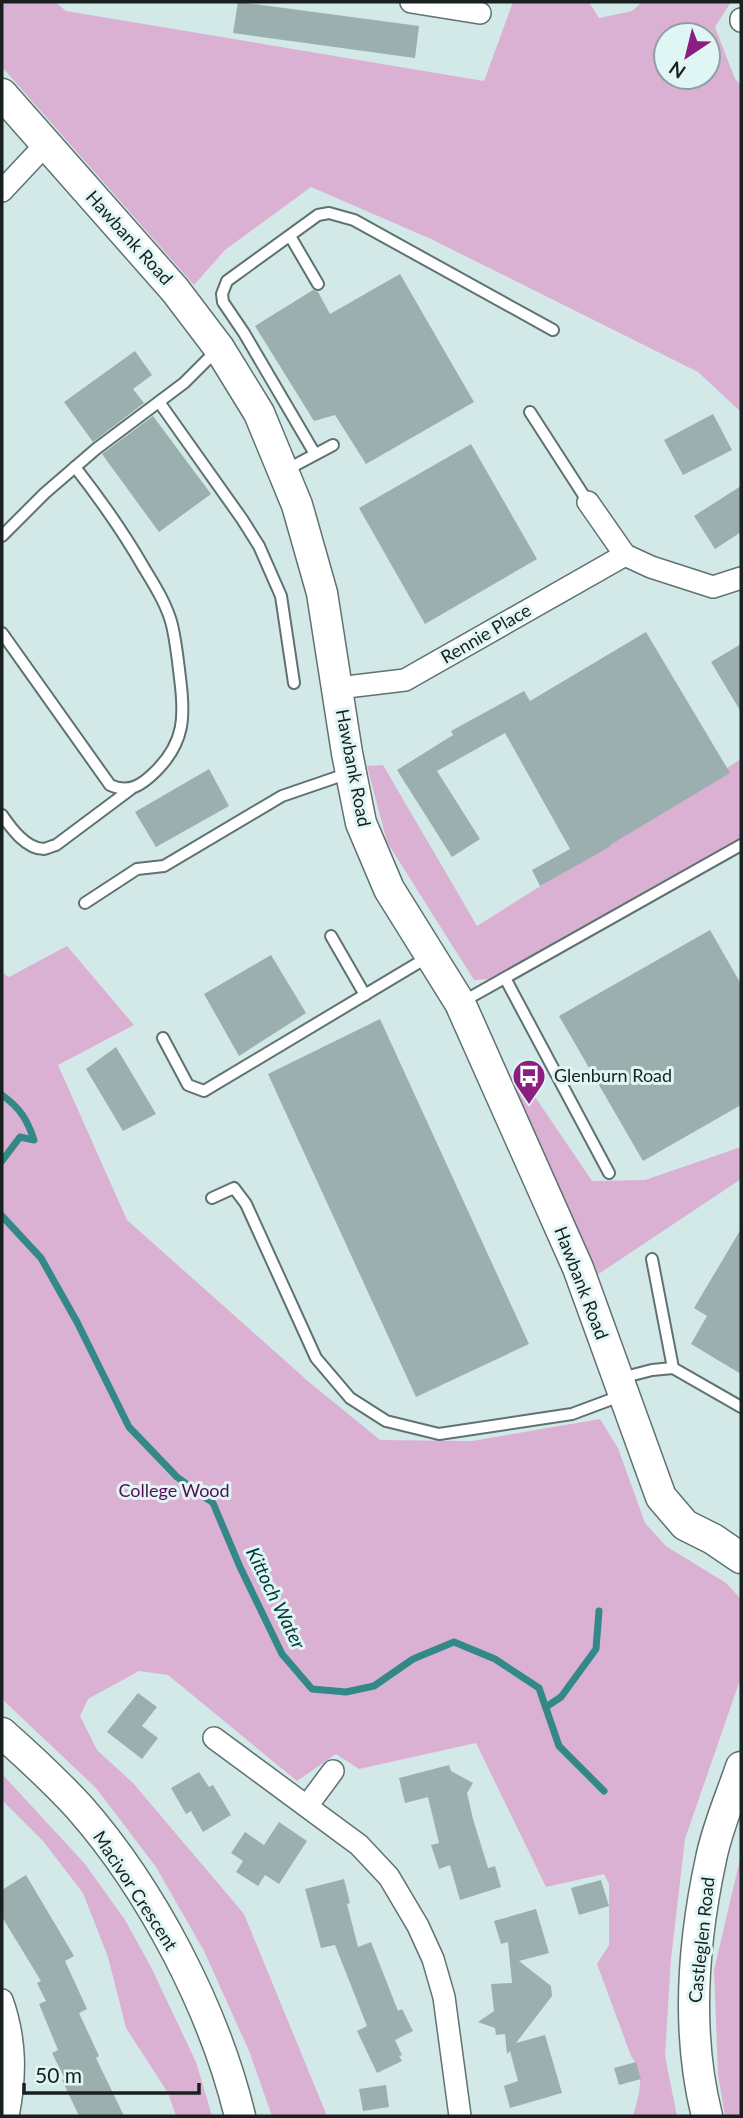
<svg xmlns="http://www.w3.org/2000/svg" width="743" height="2118" font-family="Lato,sans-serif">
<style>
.green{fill:#dbb1d3;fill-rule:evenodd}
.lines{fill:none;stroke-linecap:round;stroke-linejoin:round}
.stream{stroke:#388;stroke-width:7}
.building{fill:#9aafae}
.lane-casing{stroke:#5f7271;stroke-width:14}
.street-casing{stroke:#5f7271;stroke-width:24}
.secondary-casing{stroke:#5f7271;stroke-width:33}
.lane{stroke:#fff;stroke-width:10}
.street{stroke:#fff;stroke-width:21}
.secondary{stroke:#fff;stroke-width:30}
.labels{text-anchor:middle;stroke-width:6;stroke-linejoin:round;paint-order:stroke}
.street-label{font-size:18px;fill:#182020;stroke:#e0f6f5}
.poi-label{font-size:18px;fill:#182020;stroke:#e0f6f5;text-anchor:start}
.park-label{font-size:18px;fill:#580b51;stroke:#e0f6f5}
.water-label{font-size:19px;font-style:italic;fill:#003737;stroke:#e0f6f5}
</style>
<rect width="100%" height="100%" fill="#d3e9e8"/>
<g class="green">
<path d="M2 2H55L66 11 484 81 513 2H589L599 18 632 11 642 2H731L715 27 735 79 741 85V412L698 372 431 239 311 187 225 250 194 285 2 67ZM708 35V77H666V35Z"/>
<polygon points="741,759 741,841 505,978 474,980 387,842 367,766 383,765 477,926"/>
<path d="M67 946 134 1025 58 1065 127 1220 309 1382 380 1440 472 1441 600 1419 618 1448 645 1523 666 1546 726 1583 740 1598 741 1677 685 1839 671 1959 665 2056 677 2116H633C639 2095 646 2076 631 2056L597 1964 609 1945V1884L604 1874 546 1887 476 1743 359 1769 336 1754 297 1781 168 1675 139 1671 88 1699 80 1716 97 1750 133 1783 244 1914 327 2116H272L249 2051 204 1951 156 1867 96 1788 2 1699V973L9 977Z"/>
<polygon points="508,1078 525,1082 592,1181 645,1180 741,1147 741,1179 597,1275"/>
<polygon points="2,1774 85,1864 125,1920 151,1967 196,2062 212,2116 176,2116 168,2093 126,2028 108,1957 83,1893 43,1841 2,1800"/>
<polygon points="741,1855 741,2116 725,2116 718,2075 714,1970"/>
</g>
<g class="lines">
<g class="stream">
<path d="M2 1095C20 1108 27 1119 34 1140L20 1137 2 1161"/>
<polyline points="2,1216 41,1258 77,1322 129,1427 177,1477 213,1503 240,1567 282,1654 312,1689 346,1692 374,1686 413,1659 454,1642 495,1659 539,1688 559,1746 604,1791"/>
<polyline points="546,1707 561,1697 596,1649 599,1611"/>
</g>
</g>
<g class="building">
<polygon points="238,2 419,26 415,58 233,33"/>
<polygon points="400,274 474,402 366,464 335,415 314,421 255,326 313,290 318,292 330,314"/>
<polygon points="135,351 152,375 133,389 144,403 93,442 64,402"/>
<polygon points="713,414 732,450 683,475 664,440"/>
<polygon points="153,416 211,494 159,532 102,454"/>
<polygon points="471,444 537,559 425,624 359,508"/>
<polygon points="741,486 741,532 715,549 694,516"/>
<polygon points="646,632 730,773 610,845 611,846 540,886 532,870 570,849 505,733 437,771 480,839 452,857 397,770 453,735 451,731 524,691 530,701"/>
<polygon points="741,644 741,712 711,662"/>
<polygon points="209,769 229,806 156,847 135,812"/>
<polygon points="710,930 741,984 741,1105 643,1161 559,1016"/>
<polygon points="271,955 306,1013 239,1056 204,994"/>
<polygon points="380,1019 529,1344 416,1397 268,1074"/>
<polygon points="116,1047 156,1114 123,1131 86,1069"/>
<polygon points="741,1229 741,1374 691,1344 707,1316 694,1308"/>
<polygon points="138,1693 157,1707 142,1726 158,1738 142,1759 107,1732"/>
<polygon points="449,1765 451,1771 473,1783 467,1793 473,1819 488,1868 495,1866 501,1887 460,1900 450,1865 439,1869 431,1845 439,1843 428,1797 405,1803 399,1778"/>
<polygon points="199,1772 209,1787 213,1785 231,1815 203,1832 191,1811 186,1814 171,1788"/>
<polygon points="279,1822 307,1841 279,1884 265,1875 258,1886 236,1872 243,1861 231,1853 245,1832 264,1845"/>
<polygon points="26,1875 74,1956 65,1961 87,2009 79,2013 99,2056 96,2058 124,2116 79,2116 62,2080 65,2079 52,2053 58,2050 39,2004 46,2001 37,1983 41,1981 2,1917 2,1890"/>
<polygon points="344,1879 350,1903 347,1904 358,1947 371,1942 398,2011 402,2009 413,2031 395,2040 402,2055 399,2056 402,2061 377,2073 357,2031 367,2026 335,1945 321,1948 305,1889"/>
<polygon points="601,1880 609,1906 579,1915 571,1888"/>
<polygon points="536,1909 549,1953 519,1961 551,1986 552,1996 516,2043 545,2035 562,2093 510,2108 504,2086 518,2081 510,2051 507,2054 505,2034 496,2035 495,2028 478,2022 494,2011 491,1984 512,1983 508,1942 501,1944 494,1921"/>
<polygon points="636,2062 641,2079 619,2085 614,2068"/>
<polygon points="386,2085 389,2107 363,2111 359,2089"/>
</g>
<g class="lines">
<defs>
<g id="lane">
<polyline points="290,236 318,284"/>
<polyline points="159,402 242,519 259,546 281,596 294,683"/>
<polyline points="530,412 588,502"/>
<polyline points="315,454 244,333 223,302 222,294 227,281 318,215 329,213 354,220 553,330"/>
<polyline points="286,470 333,445"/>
<polyline points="2,536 45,493 96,449 184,383 217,350"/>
<path d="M2 633 110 785C129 794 142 785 156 771 185 742 185 716 180 678 178 661 176 642 172 625 167 605 155 586 144 568 124 533 100 499 75 467"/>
<path d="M2 815C11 828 26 849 44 849 48 848 52 846 56 845L131 789"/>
<polyline points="85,903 137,869 164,866 282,796 349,773"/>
<polyline points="331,936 365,995"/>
<polyline points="505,978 609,1173"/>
<polyline points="462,1002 741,845"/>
<polyline points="163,1038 188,1085 204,1091 428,957"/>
<polyline points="212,1198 234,1188 246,1204 316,1358 350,1398 386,1421 439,1434 572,1414 623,1395"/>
<polyline points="652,1259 673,1368 741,1407"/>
<polyline points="621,1378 652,1370 673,1368"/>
</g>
<g id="street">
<polyline points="411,2 480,13"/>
<polyline points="741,19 741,21"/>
<polyline points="2,191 46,144"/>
<polyline points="588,502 625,555"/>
<polyline points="338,688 405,680 625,555 651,567 713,587 741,578"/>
<polyline points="214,1738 359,1845 389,1877 418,1926 433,1959 444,1997 460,2116"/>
<polyline points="307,1806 333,1771"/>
<path d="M2 2000C16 2039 16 2076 8 2116"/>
</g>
<g id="secondary">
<polyline points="2,94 175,290 219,348 259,413 297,505 322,593 347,753 361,823 389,889 460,1003 578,1268 661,1497 685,1525 713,1539 741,1558"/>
<path d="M2 1733C28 1756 55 1781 79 1807 152 1890 214 2009 240 2116"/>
<path d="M707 2116C686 2033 693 1942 711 1859 717 1828 731 1797 741 1767"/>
</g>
</defs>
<use href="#lane" class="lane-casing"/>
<use href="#street" class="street-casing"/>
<use href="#secondary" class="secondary-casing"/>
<use href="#lane" class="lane"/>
<use href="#street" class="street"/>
<use href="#secondary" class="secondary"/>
</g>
<defs>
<symbol id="bus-pin" viewBox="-11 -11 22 30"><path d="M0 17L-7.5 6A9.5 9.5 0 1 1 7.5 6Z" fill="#8c1e82" stroke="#e0f6f5"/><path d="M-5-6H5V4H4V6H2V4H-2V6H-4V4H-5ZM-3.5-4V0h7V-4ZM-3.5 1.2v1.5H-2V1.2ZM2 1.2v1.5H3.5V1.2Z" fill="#fff"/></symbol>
</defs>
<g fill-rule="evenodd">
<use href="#bus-pin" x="510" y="1057" width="38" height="52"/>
</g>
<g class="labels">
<g class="street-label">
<text transform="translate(129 238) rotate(48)" y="6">Hawbank Road</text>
<text transform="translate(486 634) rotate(-30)" y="6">Rennie Place</text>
<text transform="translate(353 768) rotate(79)" y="6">Hawbank Road</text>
<text transform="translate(581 1283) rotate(69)" y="6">Hawbank Road</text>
<text transform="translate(135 1891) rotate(57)" y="6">Macivor Crescent</text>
<text transform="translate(702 1940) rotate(-84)" y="6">Castleglen Road</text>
</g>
<g class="poi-label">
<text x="554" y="1082">Glenburn Road</text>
</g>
<g class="park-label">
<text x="174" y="1497">College Wood</text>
</g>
<g class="water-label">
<text transform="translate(276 1598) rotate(64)" y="7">Kittoch Water</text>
</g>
</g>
<rect width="743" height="2118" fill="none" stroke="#182020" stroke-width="7"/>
<g transform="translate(687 56) rotate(215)"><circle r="33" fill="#e0f6f5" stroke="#90a0a0" stroke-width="2"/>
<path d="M0-5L12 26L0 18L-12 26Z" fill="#8c1e82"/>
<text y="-10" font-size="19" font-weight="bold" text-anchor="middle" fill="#182020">N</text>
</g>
<path d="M24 2083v10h175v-10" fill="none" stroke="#182020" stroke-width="3.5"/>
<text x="35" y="2083" font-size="21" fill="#182020" stroke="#e0f6f5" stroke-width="5" paint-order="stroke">50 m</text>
</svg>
